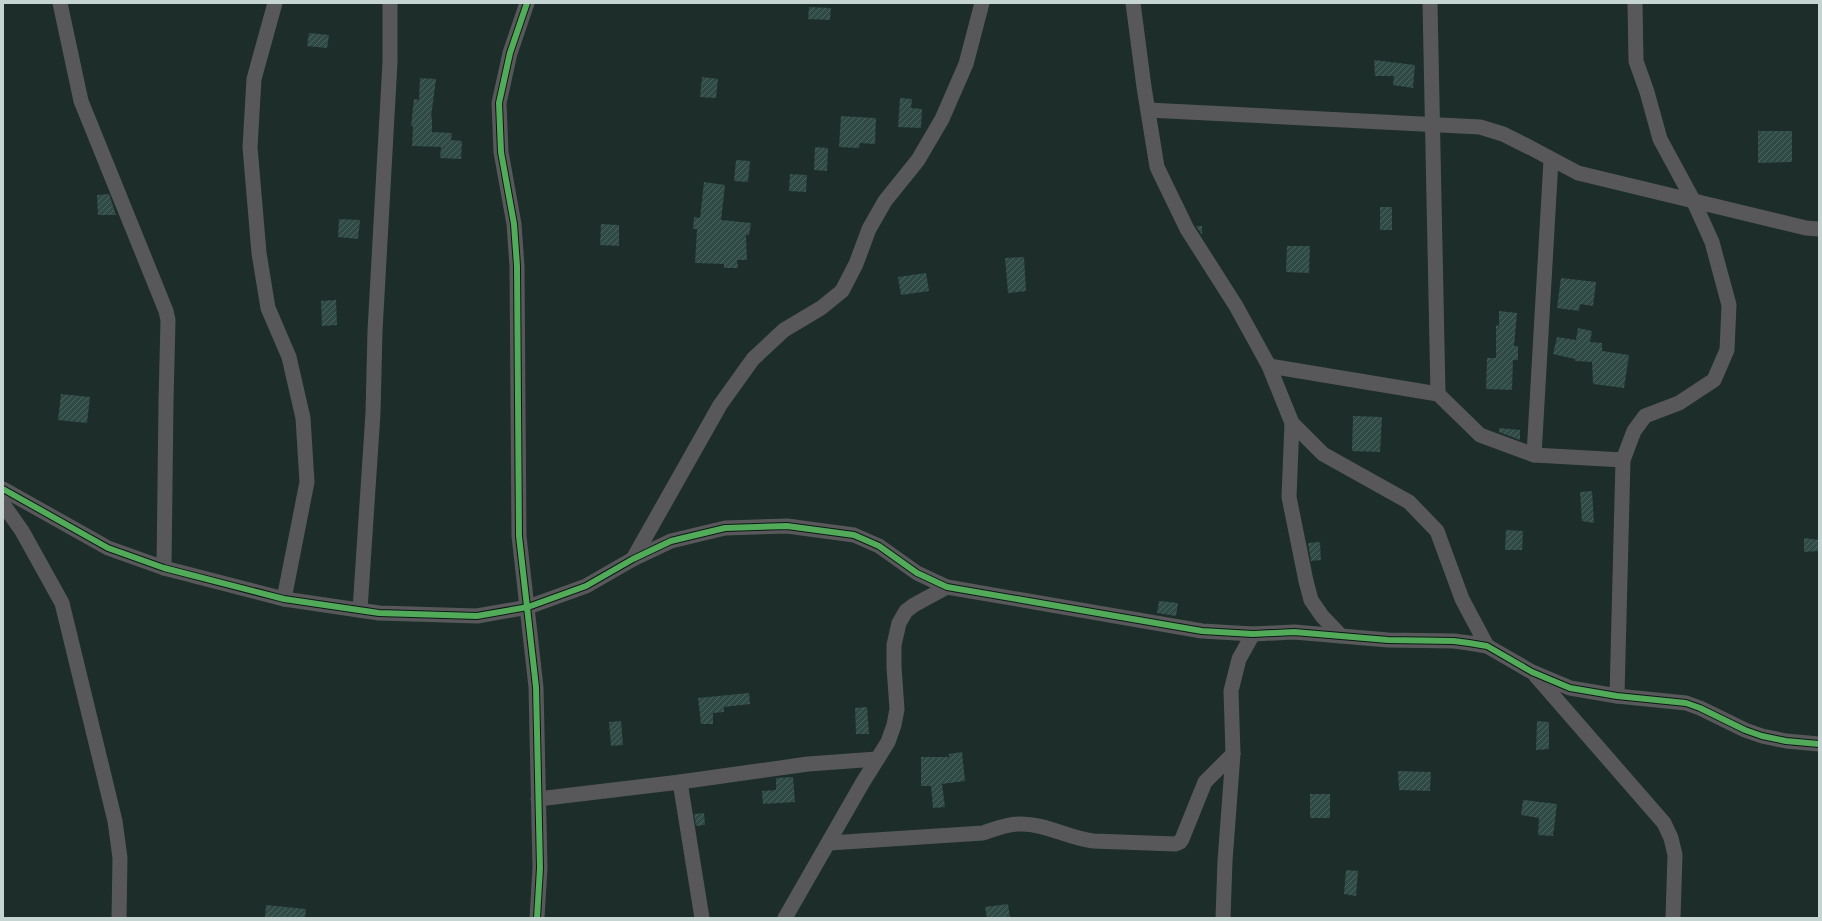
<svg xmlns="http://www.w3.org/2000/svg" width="1822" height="921" font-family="'Asap Condensed',sans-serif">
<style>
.building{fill:url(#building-hatch)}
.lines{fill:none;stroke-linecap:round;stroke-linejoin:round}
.street{stroke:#58585a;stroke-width:15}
.cycleway-casing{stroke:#0c1816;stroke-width:8}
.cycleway{stroke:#51ab58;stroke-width:6}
</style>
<defs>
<pattern id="building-hatch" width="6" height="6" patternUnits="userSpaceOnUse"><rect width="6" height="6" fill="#304a46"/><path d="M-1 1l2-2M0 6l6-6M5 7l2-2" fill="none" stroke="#4c6360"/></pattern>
</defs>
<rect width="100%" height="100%" fill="#1d2d2a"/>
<g class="building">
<polygon points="809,7 831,8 830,20 808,19"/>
<polygon points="309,33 329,35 327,48 307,46"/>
<polygon points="1374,60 1415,65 1413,88 1393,85 1394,76 1375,76"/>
<polygon points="702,77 718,79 716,98 700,97"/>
<polygon points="420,78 436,79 431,117 432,117 432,132 452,133 451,140 462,141 461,159 440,158 441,147 412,146 413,126 411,126 414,99 419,100"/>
<polygon points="900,98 912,99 911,108 922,109 921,128 898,127"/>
<polygon points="841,116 876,118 875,144 860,143 859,148 839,147"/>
<polygon points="1758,131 1792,131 1792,162 1758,163"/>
<polygon points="815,147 828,148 827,171 814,170"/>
<polygon points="736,160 750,161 748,182 734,181"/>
<polygon points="790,174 807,175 806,192 789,191"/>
<polygon points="704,182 725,185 721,220 751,223 749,235 746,235 747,260 737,260 738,268 724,268 724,264 695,263 697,229 693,229 694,217 700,218"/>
<polygon points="109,194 116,215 98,215 97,195"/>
<rect x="1380" y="207" width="12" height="23"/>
<polygon points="339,219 360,220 358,239 338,237"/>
<polygon points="601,224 619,225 619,246 600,245"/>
<polygon points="1196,226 1202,226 1202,235"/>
<polygon points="1287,246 1310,246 1309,273 1286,272"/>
<polygon points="1024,257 1026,291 1008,293 1005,258"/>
<polygon points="926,273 929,291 901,295 898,277"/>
<polygon points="1561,278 1596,282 1593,306 1580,304 1579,311 1557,308"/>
<polygon points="336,300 337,325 322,326 321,301"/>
<polygon points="1499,311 1517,313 1514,346 1518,346 1518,360 1513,360 1512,390 1486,389 1487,358 1496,358 1496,325 1499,326"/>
<polygon points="1578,328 1592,331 1590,342 1602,343 1602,351 1629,355 1624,388 1593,384 1592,362 1575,361 1575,359 1553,354 1557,337 1576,340"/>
<polygon points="61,394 90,397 87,423 58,420"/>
<polygon points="1353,416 1382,417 1380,452 1352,451"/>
<polygon points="1499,428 1520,430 1520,440 1499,432"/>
<polygon points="1592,491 1594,523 1582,521 1580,492"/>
<polygon points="1506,530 1523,531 1522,550 1505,550"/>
<polygon points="1804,538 1819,540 1819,551 1804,552"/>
<polygon points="1320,542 1321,560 1311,561 1308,543"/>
<polygon points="1159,601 1178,603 1176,616 1157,613"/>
<polygon points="749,693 750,704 724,707 724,712 713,713 713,724 701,724 698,698"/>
<polygon points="867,707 869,734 856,734 855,708"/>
<polygon points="621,721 623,745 611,746 609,722"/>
<polygon points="1537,721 1549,722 1549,749 1536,750"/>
<polygon points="962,752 965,781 942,784 945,807 933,808 931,786 921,786 921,757 949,757 949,754"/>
<polygon points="1398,771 1431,772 1430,791 1399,790"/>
<polygon points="793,777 795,802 763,804 762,791 776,790 776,778"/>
<rect x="1310" y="794" width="20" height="24"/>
<polygon points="1523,800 1557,804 1553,836 1538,835 1539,818 1521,815"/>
<polygon points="704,813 705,825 696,826 694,814"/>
<polygon points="1346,870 1358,871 1356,896 1344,894"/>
<polygon points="1008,904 1010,918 987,918 985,907"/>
<polygon points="266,905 306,909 305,918 265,918"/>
</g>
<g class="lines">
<g class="street">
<polyline points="60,3 81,101 166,311 168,320 166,401 164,568"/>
<polyline points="275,3 254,79 250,147 259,253 268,308 289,357 303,418 307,482 284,599"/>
<polyline points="527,3 510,53 499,103 501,152 514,224 517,266 519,536 536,687 540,868 537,918"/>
<polyline points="1133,3 1144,87 1157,167 1187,229 1236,306 1269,366 1292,423 1323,454 1409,502 1437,531 1462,599 1487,646"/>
<polyline points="1430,3 1438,394"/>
<polyline points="1148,110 1480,127 1503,134 1531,148 1578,173 1806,228 1819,229"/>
<polyline points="1269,366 1438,394 1480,435 1534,455 1623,460"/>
<polyline points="1292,423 1289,497 1306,581 1311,600 1322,616 1341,636"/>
<polyline points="1534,455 1551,160"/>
<polyline points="3,489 108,548 164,568 284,599 379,613 477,616 528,607 586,586 633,559 671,541 725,528 787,526 854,535 879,546 917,573 947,587 1202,631 1253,634 1294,632 1388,640 1454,641 1469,643 1487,646 1532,672 1570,688 1617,696 1686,703 1700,708 1745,730 1762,736 1786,741 1819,744"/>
<polyline points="3,504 22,531 62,603 115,821 120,858 119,918"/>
<polyline points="633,559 720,405 753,359 784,330 821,308 842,291 856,264 869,229 885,201 918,160 942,119 966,64 982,3"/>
<polyline points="360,610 373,413 375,331 390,62 390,3"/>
<polyline points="1536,676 1664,823 1671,838 1675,855 1673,918"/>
<polyline points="1617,696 1623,460 1634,431 1645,416 1679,403 1714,380 1727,350 1729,305 1712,242 1693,200 1660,139 1647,92 1636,61 1635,3"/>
<polyline points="680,782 702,918"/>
<polyline points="538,799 680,782 808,764 877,759"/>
<path d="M829 843 983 833C995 829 1007 824 1019 824 1044 823 1068 838 1093 841L1175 844 1180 842 1182 839 1205 782 1233 754"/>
<polyline points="785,918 863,782 888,742 894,725 897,709 894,667 894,645 899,623 906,611 914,605 947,587"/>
<polyline points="1223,918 1225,861 1233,754 1231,691 1239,659 1253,634"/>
</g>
<defs>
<g id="cycleway">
<polyline points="527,3 510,53 499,103 501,152 514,224 517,266 519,536 536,687 540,868 537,918"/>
<polyline points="3,489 108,548 164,568 284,599 379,613 477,616 528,607 586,586 633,559 671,541 725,528 787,526 854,535 879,546 917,573 947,587 1202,631 1253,634 1294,632 1388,640 1454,641 1469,643 1487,646 1532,672 1570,688 1617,696 1686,703 1700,708 1745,730 1762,736 1786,741 1819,744"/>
</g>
</defs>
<use href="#cycleway" class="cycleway-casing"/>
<use href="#cycleway" class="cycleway"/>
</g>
<rect width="1822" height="921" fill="none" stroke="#c6d5d2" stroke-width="8"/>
</svg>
